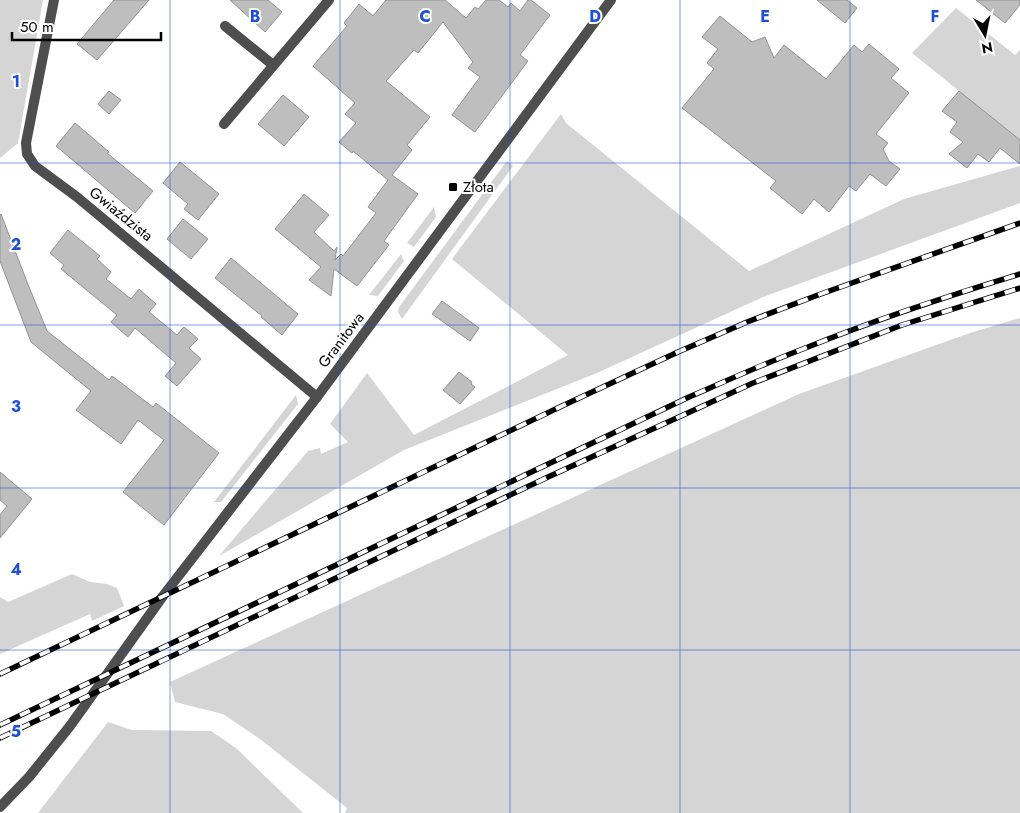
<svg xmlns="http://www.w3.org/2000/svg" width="1020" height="813" font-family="Jost,sans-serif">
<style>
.green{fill:#d5d5d5}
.building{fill:#bebebe;stroke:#929292}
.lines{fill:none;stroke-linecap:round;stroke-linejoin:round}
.minor{stroke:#4e4e4e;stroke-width:10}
.tertiary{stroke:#4e4e4e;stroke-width:10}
.rail-casing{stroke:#000;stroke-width:5.5}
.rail{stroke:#fff;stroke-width:4;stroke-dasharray:11;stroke-linecap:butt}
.grid{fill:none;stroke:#1d4ed8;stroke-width:1;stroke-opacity:0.55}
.poi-dot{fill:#000;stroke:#fff;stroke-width:2}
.labels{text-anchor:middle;stroke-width:4;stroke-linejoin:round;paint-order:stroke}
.poi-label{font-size:15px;fill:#000;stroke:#fff;text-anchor:start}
.street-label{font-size:15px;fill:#000;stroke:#fff}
.grid-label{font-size:16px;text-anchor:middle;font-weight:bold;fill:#1d4ed8;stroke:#fff;stroke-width:4;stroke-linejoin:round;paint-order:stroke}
</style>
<rect width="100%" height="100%" fill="#fff"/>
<g class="green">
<polygon points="0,0 43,0 18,143 0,158"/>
<polygon points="956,8 1015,55 1020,50 1020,140 912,53"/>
<polygon points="561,114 566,123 749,271 904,199 1020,166 1020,203 763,297 597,373 404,450 219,556 308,451 320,448 321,454 348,442 330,424 367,373 414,435 568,355 452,259"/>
<polygon points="507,161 513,166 402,319 398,312 399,307"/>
<polygon points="434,207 436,217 414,247 407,243"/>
<polygon points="401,254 404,261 378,296 369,295"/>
<polygon points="1020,318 1020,813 345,813 347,808 260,739 223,714 175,702 170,682 799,394 970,333"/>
<polygon points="296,395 298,404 221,502 214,502"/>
<polygon points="72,574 90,582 107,584 117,588 124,606 92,621 90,614 0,654 0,597 8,602"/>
<polygon points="108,722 132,730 211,731 236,748 303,813 38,813"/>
</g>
<g class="building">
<polygon points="114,0 149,0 97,60 77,44"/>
<polygon points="230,0 268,0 282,12 265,32"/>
<polygon points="386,0 445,0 466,18 475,7 478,9 486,0 499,0 508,7 511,3 520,11 528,0 531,0 550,15 520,55 528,61 475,132 452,115 480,77 468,68 473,62 443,22 418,53 414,50 386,81 430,117 407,145 412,150 392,175 418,194 384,241 389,245 357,286 334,269 331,296 309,280 321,267 275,229 304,194 329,215 314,232 334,251 337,247 335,260 341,254 343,256 376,213 368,207 388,180 353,151 352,153 339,142 356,123 345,114 355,103 313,66 347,26 344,23 359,4 373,16"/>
<polygon points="817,0 847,0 857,8 845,23"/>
<polygon points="976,0 1020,0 1020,5 1005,23"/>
<polygon points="720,16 752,42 765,37 774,58 784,45 826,79 854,45 862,52 869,44 899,69 891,78 909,93 876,134 888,143 883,149 889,161 900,169 886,186 870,174 856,191 849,186 829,212 814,199 802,214 770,188 776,181 682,108 714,69 707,63 718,49 702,37"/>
<polygon points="109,91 121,100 109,114 98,104"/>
<polygon points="959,91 1020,140 1020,164 1000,148 989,162 978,154 967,168 949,154 963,142 950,132 957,122 942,111"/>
<polygon points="283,95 309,117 284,146 258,124"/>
<polygon points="75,123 109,152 107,153 153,191 135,213 56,146"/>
<polygon points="180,162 219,194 198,220 184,209 188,204 163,183"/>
<polygon points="1,214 27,282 47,331 109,380 112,376 153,407 156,403 219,453 164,525 123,492 164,440 138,420 121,444 76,410 91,391 31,342 0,261 0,215"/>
<polygon points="183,219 208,239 191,259 167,239"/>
<polygon points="68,230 100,256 97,259 111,272 106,279 131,299 139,289 156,304 149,312 177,335 184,327 198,339 189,348 201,359 177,386 165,376 176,363 135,328 128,337 111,322 117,315 61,269 64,265 50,253"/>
<polygon points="231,258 298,314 282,335 261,317 262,316 215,278"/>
<polygon points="442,301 479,328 470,341 432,314"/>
<polygon points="459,372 472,382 471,384 475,387 460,404 443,390"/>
<polygon points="0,472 32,499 0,538 0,515 7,506 0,500"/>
</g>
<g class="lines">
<g class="minor">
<polyline points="54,0 26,143 27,154 35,166 77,197 317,397"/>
<polyline points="225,26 273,65"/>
<polyline points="224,124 329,0"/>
</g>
<polyline class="tertiary" points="0,807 29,777 70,726 163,596 317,397 611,0"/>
<defs>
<g id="rail">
<polyline points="0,674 562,406 678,352 747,322 818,295 1020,223"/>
<path d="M0 725 689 397C728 380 768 362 808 347 877 319 948 296 1020 274"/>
<polyline points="0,738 548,477 753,383 902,325 1020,288"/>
</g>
</defs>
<use href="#rail" class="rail-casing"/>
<use href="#rail" class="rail"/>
</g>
<path class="grid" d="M170 0V813M340 0V813M510 0V813M680 0V813M850 0V813M0 163H1020M0 325H1020M0 488H1020M0 650H1020"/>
<rect class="poi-dot" x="448" y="182" width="10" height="10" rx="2.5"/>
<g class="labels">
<g class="poi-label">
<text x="463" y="192">Złota</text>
</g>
<g class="street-label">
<text transform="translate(121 214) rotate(39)" y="5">Gwiaździsta</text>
<text transform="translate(341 340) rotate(-53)" y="5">Granitowa</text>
</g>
</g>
<g class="grid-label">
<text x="255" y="22">B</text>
<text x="425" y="22">C</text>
<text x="595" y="22">D</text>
<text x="765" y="22">E</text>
<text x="935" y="22">F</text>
<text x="16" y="87">1</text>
<text x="16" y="250">2</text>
<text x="16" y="412">3</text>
<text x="16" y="575">4</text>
<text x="16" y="737">5</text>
</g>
<g transform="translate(985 35) rotate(170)" stroke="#ffffff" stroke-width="4" paint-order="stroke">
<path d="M0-4L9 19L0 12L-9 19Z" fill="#000000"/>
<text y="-8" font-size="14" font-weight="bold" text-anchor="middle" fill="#000000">N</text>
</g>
<path d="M12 32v8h149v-8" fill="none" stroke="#000000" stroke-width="2.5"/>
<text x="20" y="32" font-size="15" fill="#000000" stroke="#ffffff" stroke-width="4" paint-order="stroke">50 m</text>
</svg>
